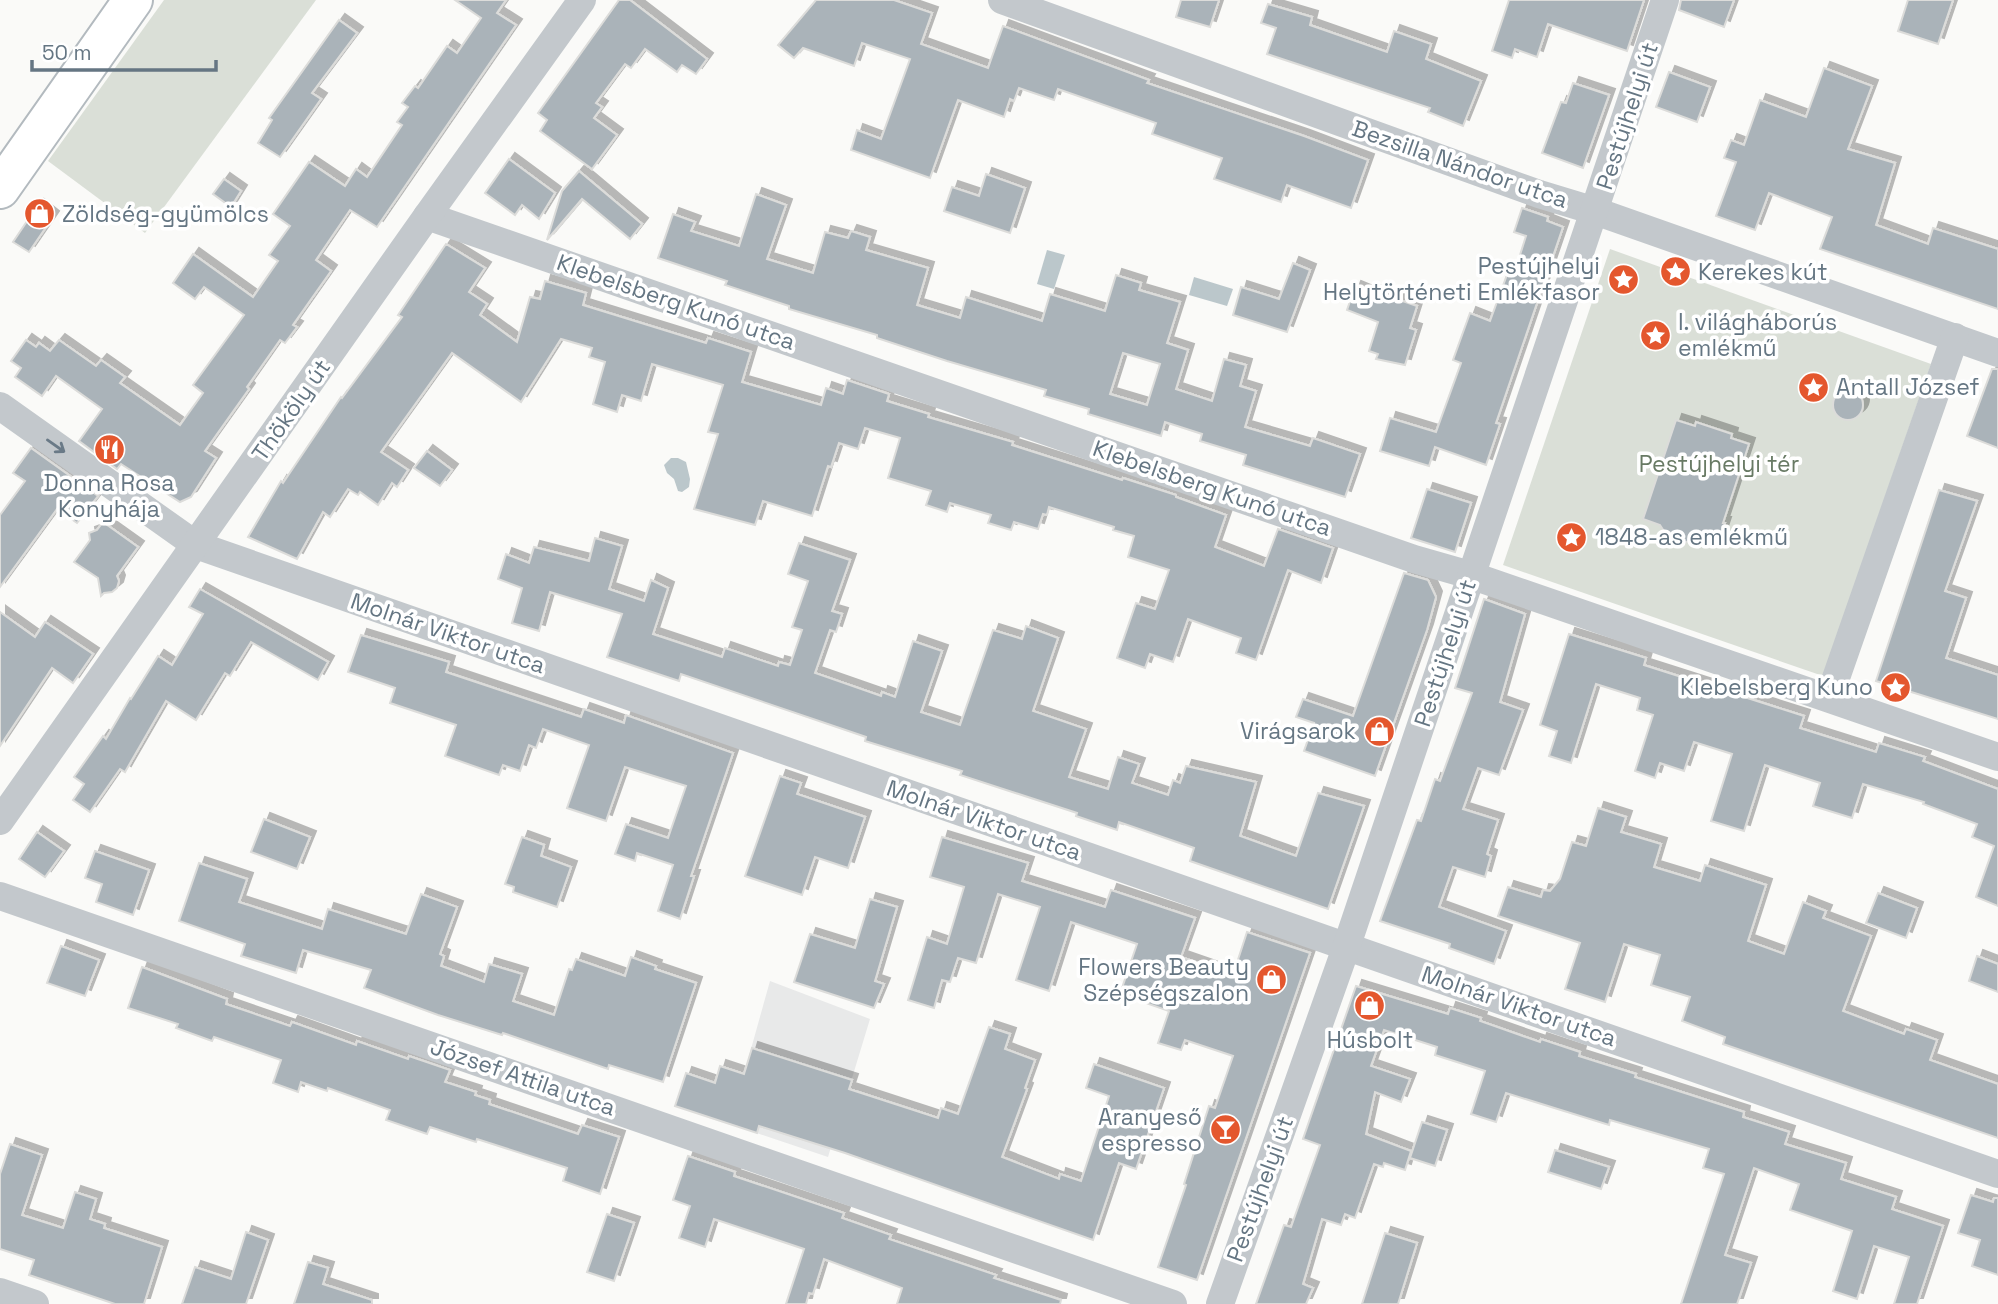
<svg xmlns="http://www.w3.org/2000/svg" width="1998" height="1304" font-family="'Space Grotesk',sans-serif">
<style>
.built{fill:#e8e9e9}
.green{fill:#dadfd7}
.water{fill:#bbc7cb}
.building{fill:#aab3b9;stroke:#dcdcda;stroke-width:2;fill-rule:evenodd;filter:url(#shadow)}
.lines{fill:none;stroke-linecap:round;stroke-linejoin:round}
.secondary-casing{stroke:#b3babf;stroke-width:42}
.minor{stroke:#c3c8cc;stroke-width:28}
.secondary{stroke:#fff;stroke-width:38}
.oneway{stroke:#6a7a87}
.labels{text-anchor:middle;stroke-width:7;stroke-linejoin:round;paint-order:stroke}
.street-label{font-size:23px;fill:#657683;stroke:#fff}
.poi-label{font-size:23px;fill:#657683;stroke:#fff;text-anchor:start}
.park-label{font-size:23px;fill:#687a64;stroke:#fff}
</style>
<defs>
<filter id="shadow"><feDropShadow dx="6" dy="-6" stdDeviation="0" flood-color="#0004"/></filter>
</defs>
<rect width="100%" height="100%" fill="#fafaf8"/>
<polygon class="built" points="770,981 870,1019 828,1157 724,1122 740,1073 744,1074"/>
<g class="green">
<polygon points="164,0 316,0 145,233 48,161"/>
<polygon points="1610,249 1931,364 1823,676 1503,565"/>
</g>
<g class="water">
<polygon points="1047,250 1065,255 1054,289 1037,284"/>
<polygon points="1194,277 1233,289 1227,306 1189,295"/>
<polygon points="671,458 678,458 686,462 690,479 689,487 682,492 678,491 674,479 667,473 664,465"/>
</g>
<g class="building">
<polygon points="455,0 506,0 497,13 516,25 377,227 350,210 316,260 331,271 293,325 297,327 285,343 280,340 247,387 249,389 205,451 216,458 191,497 180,502 121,464 117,469 79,441 102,409 56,376 42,396 15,377 21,368 11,361 26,340 36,347 39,343 50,351 59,340 96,366 101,360 125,377 120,383 180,425 203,393 193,385 244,315 204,287 195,299 173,283 193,254 253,297 278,261 269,255 290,226 273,214 309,162 345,186 356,169 367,177 402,125 397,122 408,107 402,103 415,86 418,88 447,46 457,53 481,18"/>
<polygon points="619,0 630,0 707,59 696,74 682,65 677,72 645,49 631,68 625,64 596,103 602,107 594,118 617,135 592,169 540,131 547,120 538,113"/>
<polygon points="816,0 894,0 932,13 921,44 988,68 1003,26 1149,80 1147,83 1304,136 1368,160 1351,208 1287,185 1281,202 1214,179 1222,158 1152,134 1156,123 1058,89 1054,100 1019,88 1014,101 1010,99 1004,117 958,100 930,178 851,150 857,130 881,139 910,59 862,43 854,66 803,48 794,58 778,45"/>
<polygon points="1181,0 1219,0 1210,27 1176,17"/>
<polygon points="1509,0 1644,0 1627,51 1548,24 1537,57 1515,49 1512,58 1492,51"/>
<polygon points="1681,0 1734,0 1724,27 1679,10"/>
<polygon points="1908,0 1953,0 1938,44 1898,31"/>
<polygon points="1268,4 1312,17 1310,25 1387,52 1394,31 1431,44 1426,59 1481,81 1463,126 1428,112 1430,108 1267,54 1276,28 1261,23"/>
<polygon points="339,20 357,33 312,93 321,99 280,157 258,143 272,120 269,118"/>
<polygon points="1824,68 1872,86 1848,149 1895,163 1876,225 1928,244 1933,228 1998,249 1998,309 1820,249 1832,217 1769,193 1755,230 1716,216 1736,162 1724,158 1731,140 1744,145 1760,100 1806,117"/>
<polygon points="1669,72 1710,87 1697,122 1656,107"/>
<polygon points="1573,83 1609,95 1583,168 1542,153 1561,102 1566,103"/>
<polygon points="509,159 555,193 539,219 522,205 515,215 485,193"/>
<polygon points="579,171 642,224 630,239 582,199 547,240 562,191"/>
<polygon points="986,174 1025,188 1010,233 944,211 952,187 979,196"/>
<polygon points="224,179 241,191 231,207 213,194"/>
<path d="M756 194 786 205 767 259 813 273 825 232 848 238 851 231 870 237 866 250 928 268 917 305 960 318 966 297 1042 321 1050 294 1105 311 1116 275 1141 283 1139 290 1180 302 1167 343 1188 350 1176 389 1212 401 1224 359 1246 365 1240 386 1256 391 1245 427 1310 446 1313 438 1360 454 1345 497 1243 465 1246 455 1200 441 1202 434 1165 422 1161 436 1088 414 1089 409 1044 396 1046 390 947 361 877 338V335L789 309V306L725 285 727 281 658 258 673 214 695 222 691 231 739 246ZM1123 353 1160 364 1147 405 1110 394Z"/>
<polygon points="38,205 53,217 29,252 13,242"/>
<polygon points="1522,208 1548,217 1547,221 1563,227 1496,423 1500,424 1486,465 1435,447 1429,466 1380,451 1390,418 1436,432 1461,363 1453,360 1470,313 1490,321 1508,272 1514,274 1526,236 1514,232"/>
<polygon points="446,244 485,268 469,292 487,304 480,315 517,342 530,297 540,299 545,281 586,293 583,305 706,343 708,338 751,352 742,382 821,405 826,388 843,394 847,380 889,394 887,401 929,414 928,417 1013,442 1012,445 1122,480 1123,478 1176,495 1176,497 1226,515 1215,547 1264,566 1278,529 1333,548 1321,583 1288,570 1256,660 1236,653 1241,638 1188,619 1173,662 1150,654 1145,668 1117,658 1136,603 1155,609 1169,570 1128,557 1134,536 1113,530 1114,527 1049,507 1047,515 1043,514 1038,529 1014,522 1011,530 988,523 991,515 950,503 947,512 926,505 931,491 888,478 900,438 865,428 858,449 839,443 831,467 828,466 812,516 763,501 755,525 694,509 718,434 708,432 723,385 652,364 641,401 622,395 617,412 593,404 605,362 589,357 592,348 561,339 521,402 452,353 381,452 408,470 397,487 392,483 378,505 360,492 358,495 348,489 330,517 323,512 297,559 248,537 281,481 283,483 341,397 342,398 402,317 398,315"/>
<polygon points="1293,263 1310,270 1287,332 1233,315 1241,287 1279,299"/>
<polygon points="1355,287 1367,292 1368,289 1417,306 1410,328 1416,330 1405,365 1376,359 1378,354 1369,351 1378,322 1347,310"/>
<polygon points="1992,369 1998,369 1998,448 1967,436"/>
<circle cx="1848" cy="405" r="15"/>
<polygon points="1676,420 1695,426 1696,422 1732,434 1731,438 1749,444 1723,523 1725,523 1718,544 1695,537 1683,544 1675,543 1669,539 1660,525 1643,519"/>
<polygon points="31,448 98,496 77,523 57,509 0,587 0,515 25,481 13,473"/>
<polygon points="427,451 452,470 440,486 414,468"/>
<polygon points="1427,489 1471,503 1455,552 1411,538"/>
<polygon points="1939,490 1977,501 1945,591 1966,598 1946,658 1998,675 1998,719 1876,681"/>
<polygon points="103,522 138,547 117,576 119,581 117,588 112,592 104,593 101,596 98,578 74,562 90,540 89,533 97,530"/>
<polygon points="595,538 622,546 609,589 644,601 651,580 668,588 653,634 722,657 725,648 778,666 779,662 790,665 802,630 792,627 808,581 788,574 799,543 850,560 832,611 842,614 836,632 830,630 815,673 881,696 882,692 895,697 913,641 942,651 921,712 960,725 993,630 1022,639 1026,626 1058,638 1033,711 1086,729 1069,777 1108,789 1118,757 1139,764 1132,783 1168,795 1173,780 1180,783 1186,766 1256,782 1240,836 1296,856 1318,793 1364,806 1328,909 1190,861 1194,848 1119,822 1117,830 1076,816 1077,813 960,775 962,771 865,741 866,737 681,674 679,681 607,657 622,614 550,592 539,631 512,623 522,588 498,579 506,554 529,563 534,547 589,561"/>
<polygon points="1404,573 1428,580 1436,597 1427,630 1375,776 1304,751 1314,723 1296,717 1303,699 1353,716"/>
<polygon points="200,589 328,662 318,680 251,642 230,676 225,673 196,720 166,701 125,772 120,769 90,812 73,800 84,784 74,777 103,736 106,739 130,698 131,699 158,656 172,665 203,614 189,607"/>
<polygon points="1484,599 1525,614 1500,702 1523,710 1499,775 1478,768 1463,809 1498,820 1487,854 1491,856 1485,877 1453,867 1439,907 1506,931 1494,964 1449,948 1450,944 1380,921 1417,820 1421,821 1435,779 1440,781 1472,693 1455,688"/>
<polygon points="0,612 35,637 45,622 93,654 73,683 52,668 0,746"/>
<polygon points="1569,634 1646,658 1644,665 1804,716 1800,728 1876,752 1879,743 1925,757 1923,761 1998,789 1998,906 1976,897 1994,846 1972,837 1977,824 1923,804 1924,802 1863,784 1852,818 1813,806 1820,783 1765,765 1744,831 1711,821 1732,754 1694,742 1684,771 1660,763 1655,778 1635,771 1653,715 1637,710 1640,698 1596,684 1571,763 1549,756 1557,731 1540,725"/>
<polygon points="361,635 449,662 446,672 581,717 584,709 624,723 626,715 733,753 691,876 694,876 680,919 658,911 673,865 637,853 635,861 615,854 626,824 668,838 686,786 625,767 606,821 567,808 589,745 543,729 536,748 529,745 520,771 503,765 499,775 445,756 456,725 390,703 395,688 348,672"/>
<polygon points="780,776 801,783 797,794 865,817 848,868 815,857 802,895 745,876"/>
<polygon points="1598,808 1626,817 1621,832 1661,844 1654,867 1700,881 1705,865 1766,885 1748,941 1784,954 1803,902 1826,911 1823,918 1871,936 1843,1011 1904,1034 1906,1029 1937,1040 1930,1060 1998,1084 1998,1138 1723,1044 1725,1037 1682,1021 1690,997 1651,985 1660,955 1624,944 1605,1002 1565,989 1580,943 1498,916 1508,887 1541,897 1543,890 1550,891 1560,879 1572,842 1586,846"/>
<polygon points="264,819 310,837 297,869 251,852"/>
<polygon points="37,832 64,851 45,877 19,859"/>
<polygon points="522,837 544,845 541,856 571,867 557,907 513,892 514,887 505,884"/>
<polygon points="942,837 1028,863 1022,881 1105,907 1111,890 1195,918 1181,957 1233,975 1247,932 1310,953 1197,1280 1158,1267 1186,1185 1184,1184 1209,1106 1215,1108 1233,1056 1185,1040 1181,1050 1158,1043 1169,1011 1120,994 1137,944 1071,922 1049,991 1016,980 1040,907 998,894 976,963 958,958 950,982 942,980 934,1008 908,1000 927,937 947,944 964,887 930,877"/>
<polygon points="95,851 149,870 133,915 96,902 102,884 85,878"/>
<polygon points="199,863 247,879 239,902 322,929 328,909 406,934 421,894 457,907 440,954 444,956 441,966 484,982 489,964 522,974 513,1001 554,1015 569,969 572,970 576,959 625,976 631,957 656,966 655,969 696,983 663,1082 609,1065 608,1069 503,1033 502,1035 438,1015 364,988 371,970 303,950 296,973 241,956 245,944 179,921"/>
<polygon points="1878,893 1917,908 1906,938 1866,923"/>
<polygon points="870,899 897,907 875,981 884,984 874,1008 794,982 810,934 855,948"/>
<polygon points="61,946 99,960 85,996 47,983"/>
<polygon points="1977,956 1998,964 1998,992 1969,981"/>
<polygon points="142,967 227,999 226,1004 290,1026 292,1022 356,1045 357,1041 408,1059 409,1056 450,1070 445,1082 476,1092 475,1095 490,1100 489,1104 578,1134 582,1125 619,1137 600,1194 563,1181 567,1168 477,1139 476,1142 430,1127 427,1134 386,1120 390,1110 328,1088 327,1091 301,1082 298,1092 273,1083 281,1060 214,1037 212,1041 176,1028 178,1024 128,1008"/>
<polygon points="1356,986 1448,1014 1450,1008 1481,1018 1480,1021 1540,1042 1541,1039 1580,1052 1579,1056 1636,1074 1635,1077 1744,1112 1743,1117 1789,1132 1785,1144 1846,1163 1841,1179 1896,1197 1892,1209 1943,1226 1917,1304 1894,1304 1909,1257 1874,1246 1857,1299 1833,1291 1852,1231 1790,1210 1799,1184 1754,1168 1725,1255 1751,1263 1737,1304 1681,1304 1724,1174 1703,1168 1709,1149 1610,1120 1609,1125 1506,1093 1496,1122 1471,1114 1485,1071 1435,1055 1437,1047 1384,1030 1371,1066 1410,1079 1401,1102 1375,1092 1366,1134 1411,1151 1405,1170 1384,1163 1383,1167 1374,1164 1355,1218 1345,1214 1341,1225 1322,1219 1303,1284 1313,1288 1306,1304 1256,1304 1284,1225 1291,1227 1320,1145 1303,1139"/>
<polygon points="989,1027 1010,1034 1005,1049 1035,1060 1025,1088 1027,1089 1002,1157 1059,1179 1060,1174 1081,1181 1109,1096 1086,1088 1094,1064 1164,1088 1136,1169 1119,1163 1093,1240 845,1153 759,1126 757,1133 675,1106 686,1073 715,1083 720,1066 744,1074 752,1048 852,1080 849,1089 938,1118 941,1108 958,1114"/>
<polygon points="1422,1122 1447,1130 1435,1166 1410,1158"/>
<polygon points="10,1144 42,1155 22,1215 63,1228 75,1192 96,1199 90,1219 105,1224 104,1228 162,1247 144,1304 115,1304 29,1275 34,1260 0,1249 0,1174"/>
<polygon points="1555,1150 1609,1167 1601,1189 1548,1172"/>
<polygon points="688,1156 735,1172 734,1176 844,1213 842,1218 891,1235 889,1239 996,1275 994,1278 1061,1300 1060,1304 897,1304 902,1288 824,1259 813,1294 809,1293 806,1304 786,1304 804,1249 714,1219 705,1247 679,1238 690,1206 673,1200"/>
<polygon points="1971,1195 1993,1202 1994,1198 1998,1198 1998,1275 1972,1266 1980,1240 1958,1233"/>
<polygon points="607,1214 634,1223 614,1281 587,1272"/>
<polygon points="246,1232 268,1240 246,1304 182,1304 195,1267 231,1279"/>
<polygon points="1385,1233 1417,1243 1398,1304 1362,1304"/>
<polygon points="308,1262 328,1268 323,1284 372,1300 372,1304 294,1304"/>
</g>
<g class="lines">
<defs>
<polyline id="secondary" points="0,189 133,0"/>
</defs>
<use href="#secondary" class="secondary-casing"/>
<g class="minor">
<polyline points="1002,0 1539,194 1595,211 1998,353"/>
<polyline points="427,216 1414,559 1470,575 1998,757"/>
<polyline points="0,406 196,545 1998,1174"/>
<polyline points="1829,698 1955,337"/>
<polyline points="0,821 427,216 582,0"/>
<polyline points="0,896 1173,1304"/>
<polyline points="0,1292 35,1304"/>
<polyline points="1220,1304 1347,945 1665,0"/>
</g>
<use href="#secondary" class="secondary"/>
</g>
<defs><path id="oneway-shaft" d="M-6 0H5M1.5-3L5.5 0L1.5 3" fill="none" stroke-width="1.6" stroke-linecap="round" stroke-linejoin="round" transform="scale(1.75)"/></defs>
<use class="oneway" href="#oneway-shaft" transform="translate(56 446) rotate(35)"/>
<defs>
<symbol id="shop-disc" viewBox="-11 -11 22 22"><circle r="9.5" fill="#e4572e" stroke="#fff"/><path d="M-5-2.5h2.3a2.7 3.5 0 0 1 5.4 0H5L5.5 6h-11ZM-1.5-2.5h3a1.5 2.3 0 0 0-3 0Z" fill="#fff"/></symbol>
<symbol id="sight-disc" viewBox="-11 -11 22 22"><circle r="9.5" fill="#e4572e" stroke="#fff"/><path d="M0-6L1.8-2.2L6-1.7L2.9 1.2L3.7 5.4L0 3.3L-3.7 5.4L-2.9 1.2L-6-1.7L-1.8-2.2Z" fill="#fff"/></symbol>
<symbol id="restaurant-disc" viewBox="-11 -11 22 22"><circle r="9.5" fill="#e4572e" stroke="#fff"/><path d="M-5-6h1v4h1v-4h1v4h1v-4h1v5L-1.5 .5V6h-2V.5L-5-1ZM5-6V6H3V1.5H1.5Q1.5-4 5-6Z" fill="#fff"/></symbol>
<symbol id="bar-disc" viewBox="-11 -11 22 22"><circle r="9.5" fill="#e4572e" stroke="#fff"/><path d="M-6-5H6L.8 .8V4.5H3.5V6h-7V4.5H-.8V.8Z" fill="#fff"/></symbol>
</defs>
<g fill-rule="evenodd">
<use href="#shop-disc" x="22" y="196" width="35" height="35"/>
<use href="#sight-disc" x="1658" y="254" width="35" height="35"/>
<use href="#sight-disc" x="1606" y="262" width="35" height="35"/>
<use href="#sight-disc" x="1638" y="318" width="35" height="35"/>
<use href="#sight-disc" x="1796" y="370" width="35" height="35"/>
<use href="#restaurant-disc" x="92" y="432" width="35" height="35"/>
<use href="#sight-disc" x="1554" y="520" width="35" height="35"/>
<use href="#sight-disc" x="1878" y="670" width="35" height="35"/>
<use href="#shop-disc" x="1362" y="714" width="35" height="35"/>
<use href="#shop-disc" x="1254" y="962" width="35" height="35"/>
<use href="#shop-disc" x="1352" y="988" width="35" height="35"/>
<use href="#bar-disc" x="1208" y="1112" width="35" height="35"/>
</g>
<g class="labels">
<g class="street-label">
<text transform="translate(1627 116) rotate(-72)" y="8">Pestújhelyi út</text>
<text transform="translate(1460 164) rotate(19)" y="8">Bezsilla Nándor utca</text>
<text transform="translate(676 302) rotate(19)" y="8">Klebelsberg Kunó utca</text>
<text transform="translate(291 410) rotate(-55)" y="8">Thököly út</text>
<text transform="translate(1212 488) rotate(19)" y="8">Klebelsberg Kunó utca</text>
<text transform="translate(448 633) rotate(19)" y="8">Molnár Viktor utca</text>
<text transform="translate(1445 653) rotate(-72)" y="8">Pestújhelyi út</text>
<text transform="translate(984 820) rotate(19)" y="8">Molnár Viktor utca</text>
<text transform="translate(1519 1006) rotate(19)" y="8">Molnár Viktor utca</text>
<text transform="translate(523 1077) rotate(19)" y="8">József Attila utca</text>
<text transform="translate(1260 1189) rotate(-70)" y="8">Pestújhelyi út</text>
</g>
<g class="poi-label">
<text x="62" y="222">Zöldség-gyümölcs</text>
<text x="1600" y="274" text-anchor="end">Pestújhelyi<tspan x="1600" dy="26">Helytörténeti Emlékfasor</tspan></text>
<text x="1698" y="280">Kerekes kút</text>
<text x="1678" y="330">I. világháborús<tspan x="1678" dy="26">emlékmű</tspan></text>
<text x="1836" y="395">Antall József</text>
<text x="109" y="491" text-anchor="middle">Donna Rosa<tspan x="109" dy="26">Konyhája</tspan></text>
<text x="1595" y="545">1848-as emlékmű</text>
<text x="1873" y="695" text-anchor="end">Klebelsberg Kuno</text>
<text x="1356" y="739" text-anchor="end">Virágsarok</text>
<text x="1249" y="975" text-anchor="end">Flowers Beauty<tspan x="1249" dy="26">Szépségszalon</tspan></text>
<text x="1370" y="1048" text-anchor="middle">Húsbolt</text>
<text x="1202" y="1125" text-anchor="end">Aranyeső<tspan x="1202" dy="26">espresso</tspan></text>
</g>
<g class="park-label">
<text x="1719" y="472">Pestújhelyi tér</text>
</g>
</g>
<path d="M32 60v10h184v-10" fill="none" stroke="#657683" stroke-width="3.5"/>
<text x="42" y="60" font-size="21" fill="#657683" stroke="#ffffff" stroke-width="5" paint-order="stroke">50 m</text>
</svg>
